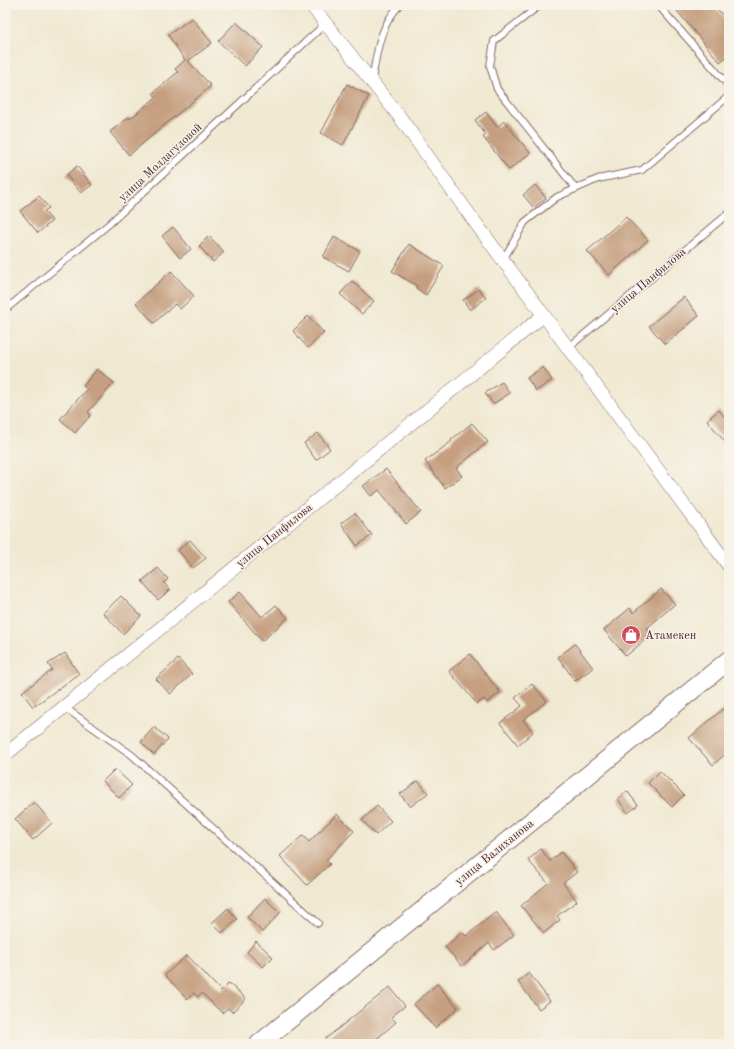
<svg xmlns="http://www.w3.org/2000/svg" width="734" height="1049" font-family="'Old Standard TT',serif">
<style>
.building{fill:#c59f7f}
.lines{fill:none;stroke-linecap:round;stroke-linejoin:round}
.lane-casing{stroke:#846665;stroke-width:8}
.street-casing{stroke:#846665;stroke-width:14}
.secondary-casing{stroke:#846665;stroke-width:20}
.lane{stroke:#fff;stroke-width:6}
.street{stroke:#fff;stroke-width:13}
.secondary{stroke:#fff;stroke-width:18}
.labels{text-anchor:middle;stroke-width:3;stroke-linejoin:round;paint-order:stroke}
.street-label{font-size:12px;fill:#4a1f2b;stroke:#f7f3e8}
.poi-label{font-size:12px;fill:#4a1f2b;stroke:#f7f3e8;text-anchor:start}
</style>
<rect width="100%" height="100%" fill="#f7f3e8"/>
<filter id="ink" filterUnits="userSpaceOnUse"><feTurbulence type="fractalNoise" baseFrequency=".025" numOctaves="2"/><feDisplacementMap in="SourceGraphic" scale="8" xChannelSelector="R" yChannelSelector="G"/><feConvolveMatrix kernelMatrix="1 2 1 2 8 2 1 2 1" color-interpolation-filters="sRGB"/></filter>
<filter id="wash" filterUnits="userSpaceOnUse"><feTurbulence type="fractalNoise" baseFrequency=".012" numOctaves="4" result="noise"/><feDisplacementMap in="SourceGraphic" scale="16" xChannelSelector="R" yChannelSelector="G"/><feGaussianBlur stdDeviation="0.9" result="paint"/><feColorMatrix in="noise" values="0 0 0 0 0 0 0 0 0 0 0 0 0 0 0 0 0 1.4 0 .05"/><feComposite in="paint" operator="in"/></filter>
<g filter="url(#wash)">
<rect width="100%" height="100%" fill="#f0e9d2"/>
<g id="blocks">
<g class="building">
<polygon points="672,5 714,5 729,23 729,55 720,62"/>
<polygon points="192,18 212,43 188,61 211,86 129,155 110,132 129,117 130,119 156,97 153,93 178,72 175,69 185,60 168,35"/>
<polygon points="236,22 263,47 245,66 218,41"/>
<polygon points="347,84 369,96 343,145 321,133"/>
<polygon points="486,112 497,127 504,121 530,153 509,170 483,137 486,135 475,120"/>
<polygon points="77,166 92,185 81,193 66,175"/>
<polygon points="535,185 546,198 534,208 523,195"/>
<polygon points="39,196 49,208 44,211 52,221 38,233 20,211"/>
<polygon points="626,217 648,240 609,275 587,251"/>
<polygon points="173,227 191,249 180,258 162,236"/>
<polygon points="209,236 224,252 213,262 199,246"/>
<polygon points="334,237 360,251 349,271 323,257"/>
<polygon points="409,244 444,266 426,295 416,288 417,286 392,271"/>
<polygon points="171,271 194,296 180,309 175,304 154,323 136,303"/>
<polygon points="352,281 374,301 362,314 340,294"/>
<polygon points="479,289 486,298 470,310 463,300"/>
<polygon points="684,297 699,316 665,344 649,326"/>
<polygon points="308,316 324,333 308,348 293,331"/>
<polygon points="543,367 552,380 536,391 527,378"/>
<polygon points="97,369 114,383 88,412 91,415 75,433 60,419 87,389 83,386"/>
<polygon points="502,382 510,393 493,404 485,393"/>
<polygon points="719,410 729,422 729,447 707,420"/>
<polygon points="472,423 488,442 456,468 462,476 445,488 425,461 452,441 451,440"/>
<polygon points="318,433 330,449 316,460 304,443"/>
<polygon points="386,469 421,512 406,524 379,490 371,496 363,486"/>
<polygon points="355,513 372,535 357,546 341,523"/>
<polygon points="190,540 206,558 193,568 178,550"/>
<polygon points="158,568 168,579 164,583 170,590 158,600 142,581"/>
<polygon points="661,589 675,604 647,628 652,634 626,656 604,630 630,608 633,613"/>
<polygon points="240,592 262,617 276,605 288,618 262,641 228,602"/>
<polygon points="121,596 141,616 123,634 103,613"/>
<polygon points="575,644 593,668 575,681 558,657"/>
<polygon points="65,653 79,674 33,707 22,692 52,670 48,664"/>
<polygon points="470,654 500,692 487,703 484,699 477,704 449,671"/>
<polygon points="178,659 192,674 170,694 156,679"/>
<polygon points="532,684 547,701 523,720 533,732 518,745 500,723 522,706 515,698"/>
<polygon points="723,709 729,716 729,751 713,765 689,738"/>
<polygon points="154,727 168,739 154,755 141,742"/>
<polygon points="115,769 132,785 119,798 103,781"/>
<polygon points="660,771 684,795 672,807 648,783"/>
<polygon points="418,781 428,793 410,807 400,794"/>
<polygon points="627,791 638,805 628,813 618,799"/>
<polygon points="34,802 52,823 33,840 15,819"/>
<polygon points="377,806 391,821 376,835 362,820"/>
<polygon points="337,814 354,831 326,860 330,864 307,885 280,856 303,835 309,842"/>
<polygon points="541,849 550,861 561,852 577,872 563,883 577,901 557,916 560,920 544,933 521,906 548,883 528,860"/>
<polygon points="265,898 280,913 262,932 247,917"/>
<polygon points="228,908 237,919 222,933 212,923"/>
<polygon points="496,912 514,935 494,950 489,943 462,966 445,947 462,932 466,936"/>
<polygon points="256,941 273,957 263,967 247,952"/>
<polygon points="187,955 221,991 229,983 246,999 232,1012 228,1008 222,1013 202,993 197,997 194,993 187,999 165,975"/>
<polygon points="529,973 550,1001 539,1009 518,982"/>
<polygon points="437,984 458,1008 435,1028 414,1004"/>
<polygon points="390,987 405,1006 391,1017 396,1022 371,1044 319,1044"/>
</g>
</g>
</g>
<g filter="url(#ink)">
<use href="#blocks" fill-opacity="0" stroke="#846665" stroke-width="1"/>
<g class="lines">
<defs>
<g id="lane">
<polyline points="540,5 494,41 490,66 497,89 576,189"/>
<polyline points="658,5 729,86"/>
<path d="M372 80C377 53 379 26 400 5"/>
<polyline points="503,260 525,222 557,197 598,179 642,170 729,96"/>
<polyline points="5,310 109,224 325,24"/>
<polyline points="568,348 729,213"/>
<polyline points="64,707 132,755 318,923"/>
</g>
<g id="street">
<polyline points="311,5 399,116 469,214 729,566"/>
<polyline points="5,755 544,315"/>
</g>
<polyline id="secondary" points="259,1044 729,660"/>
</defs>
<use href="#lane" class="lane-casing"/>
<use href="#street" class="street-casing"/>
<use href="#secondary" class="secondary-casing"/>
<use href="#lane" class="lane"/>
<use href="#street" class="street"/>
<use href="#secondary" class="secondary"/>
</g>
</g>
<defs>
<symbol id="shop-disc" viewBox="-11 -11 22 22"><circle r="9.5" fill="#d1495b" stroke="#f7f3e8"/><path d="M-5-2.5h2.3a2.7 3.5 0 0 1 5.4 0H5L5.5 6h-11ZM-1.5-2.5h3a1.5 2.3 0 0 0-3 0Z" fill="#fff"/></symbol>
</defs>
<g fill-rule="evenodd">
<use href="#shop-disc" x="620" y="624" width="22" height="22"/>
</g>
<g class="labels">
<g class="street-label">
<text transform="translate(160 162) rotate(-43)" y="4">улица Молдагуловой</text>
<text transform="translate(648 280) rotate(-40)" y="4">улица Панфилова</text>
<text transform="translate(274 535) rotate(-39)" y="4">улица Панфилова</text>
<text transform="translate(494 852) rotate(-39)" y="4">улица Валиханова</text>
</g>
<g class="poi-label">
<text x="645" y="639">Атамекен</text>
</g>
</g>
<rect width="734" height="1049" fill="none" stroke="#f7f3e8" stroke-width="20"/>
</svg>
